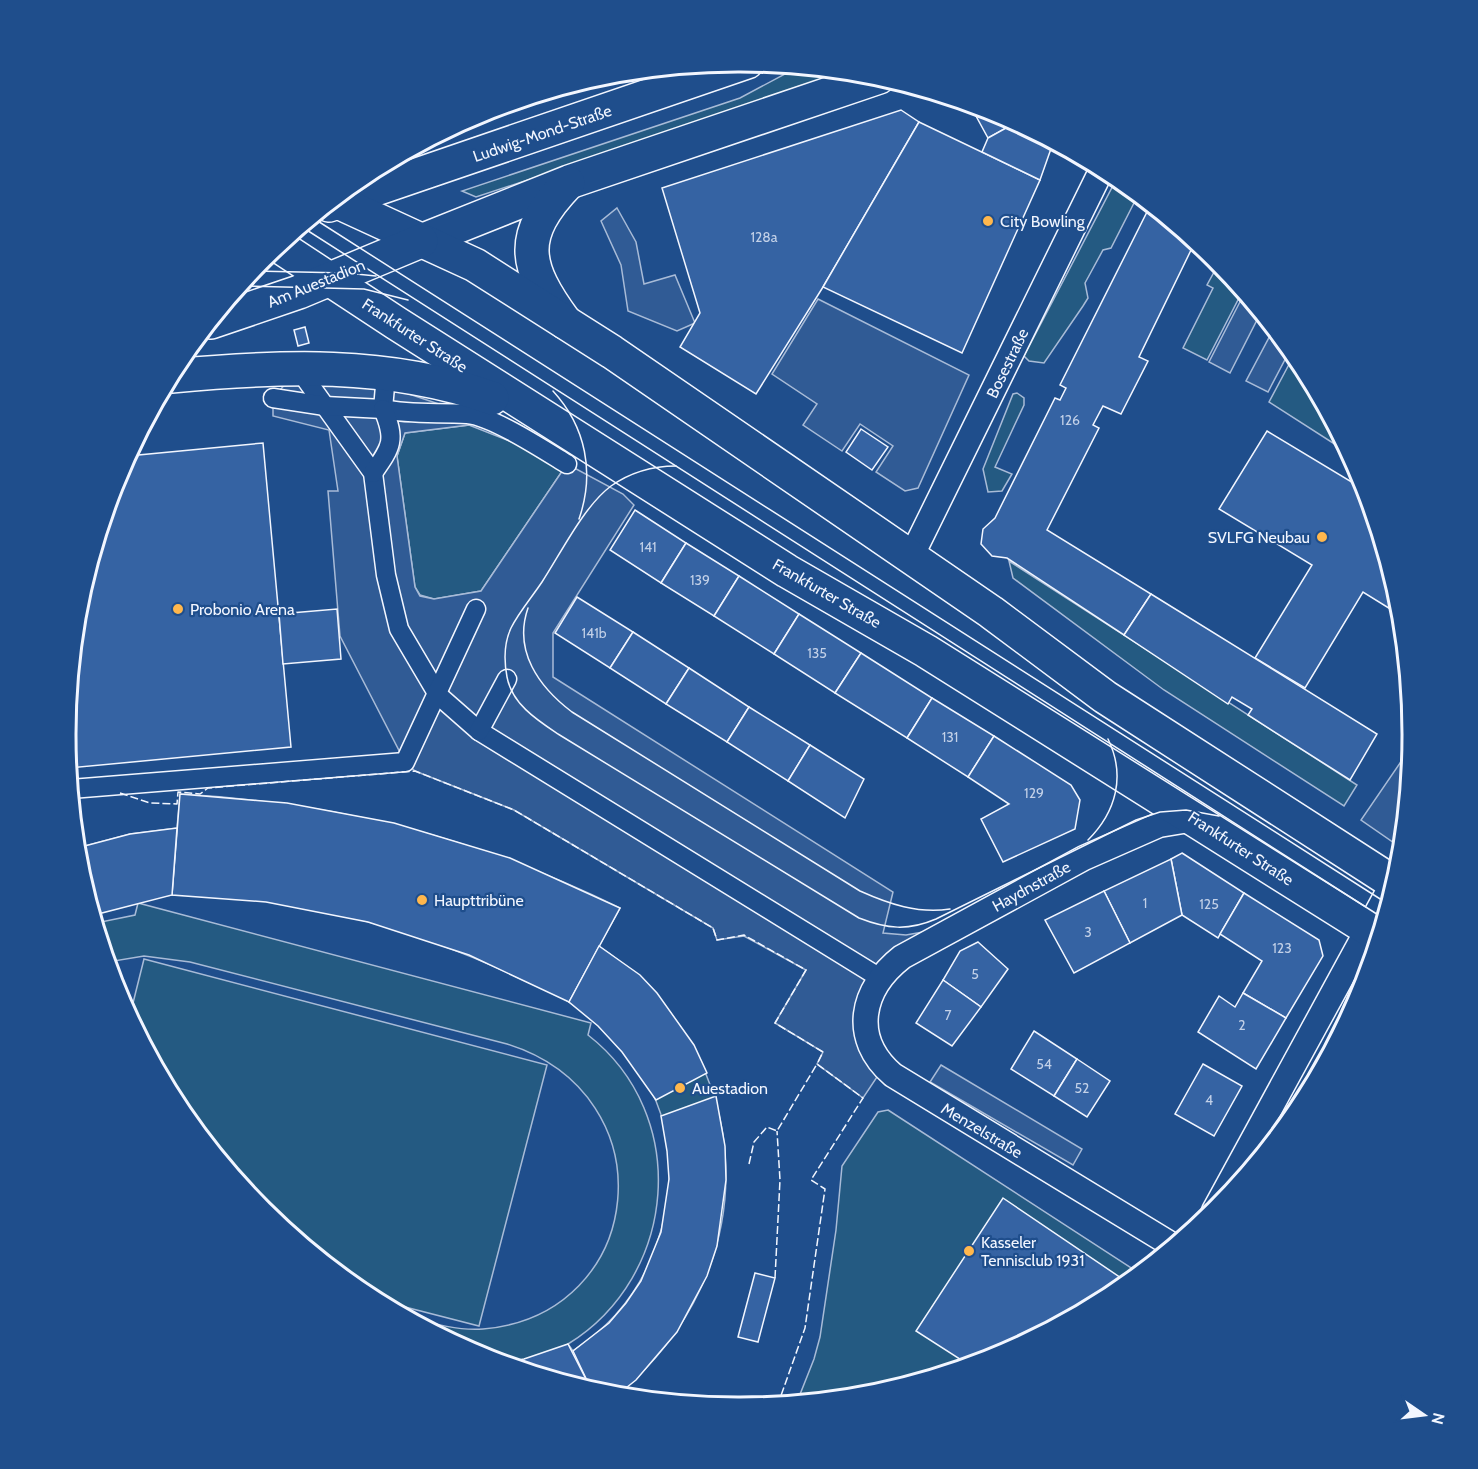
<svg xmlns="http://www.w3.org/2000/svg" width="1478" height="1469" font-family="Cabin,sans-serif">
<style>
.green{fill:#245a82;stroke:#a8bbd7;stroke-width:1.5}
.parking{fill:#305b95;stroke:#a8bbd7;stroke-width:1.5}
.building{fill:#3563a3;stroke:#f2f6ff;stroke-width:1.5}
.lines{fill:none;stroke-linecap:round;stroke-linejoin:round}
.pedestrian-casing{stroke:#f2f6ff;stroke-width:21}
.minor-casing{stroke:#f2f6ff;stroke-width:27}
.secondary-casing{stroke:#f2f6ff;stroke-width:36}
.primary-casing{stroke:#f2f6ff;stroke-width:36}
.pedestrian{stroke:#1f4e8c;stroke-width:18}
.minor{stroke:#1f4e8c;stroke-width:24}
.secondary{stroke:#1f4e8c;stroke-width:33}
.primary{stroke:#1f4e8c;stroke-width:33}
.tram{stroke:#f2f6ff;stroke-width:1.5}
.fence{stroke:#f2f6ff;stroke-width:1.5;stroke-dasharray:8 3;stroke-linecap:butt}
.poi-dot{fill:#ffb74d;stroke:#1f4e8c;stroke-width:2}
.labels{text-anchor:middle;stroke-width:4.5;stroke-linejoin:round;paint-order:stroke}
.number-label{font-size:14px;fill:#c3d1e8}
.street-label{font-size:16px;fill:#f2f6ff;stroke:#1f4e8c}
.poi-label{font-size:16px;fill:#f2f6ff;stroke:#1f4e8c;text-anchor:start}
.rim{fill:none;stroke:#f2f6ff;stroke-width:3}
</style>
<rect width="100%" height="100%" fill="#1f4e8c"/>
<g class="green">
<polygon points="798,67 851,73 476,197 462,191 740,98"/>
<polygon points="1117,178 1133,191 1136,199 1111,248 1103,250 1085,283 1088,298 1083,306 1044,363 1029,361 1024,356"/>
<polygon points="1219,263 1242,292 1207,360 1183,348 1213,288 1207,285"/>
<polygon points="1294,355 1299,361 1347,452 1269,402"/>
<polygon points="1017,393 1024,398 1024,405 995,467 1012,474 1002,491 988,492 983,469 1013,394"/>
<polygon points="469,425 567,464 481,591 434,599 420,595 415,587 397,456 405,433"/>
<polygon points="1009,561 1357,785 1344,806 1164,690 1013,578"/>
<path d="M180 794C342 803 474 837 620 908L599 946C762 1056 768 1271 617 1395L481 1356 406 1316C431 1323 457 1331 483 1329 647 1315 670 1095 507 1044L190 962 144 956 108 962 96 923 135 915 138 903 591 1023 588 1035C691 1115 678 1276 568 1344L573 1351C622 1319 653 1272 665 1214 673 1180 670 1134 656 1101 643 1071 597 1019 569 1002 554 992 535 986 519 978 418 930 287 892 174 895 147 896 119 906 94 915L79 865 77 848 130 834 177 828Z"/>
<polygon points="144,959 547,1065 479,1326 374,1299 365,1294 263,1210 179,1108 130,1015"/>
<polygon points="888,1110 1139,1273 1113,1294 996,1356 870,1395 797,1402 814,1359 820,1337 836,1230 842,1166 878,1112"/>
</g>
<g class="parking">
<polygon points="617,208 636,242 644,284 675,275 695,323 677,331 628,311 621,265 601,221"/>
<polygon points="1244,294 1260,314 1230,373 1209,362"/>
<polygon points="818,299 969,375 918,488 905,491 876,472 893,446 860,424 842,451 803,425 817,404 772,374"/>
<polygon points="1273,330 1290,350 1268,392 1246,381"/>
<polygon points="287,382 385,386 469,414 469,425 405,433 397,456 415,587 420,596 434,599 481,591 567,464 623,494 634,505 553,633 553,677 893,892 883,933 906,935 923,932 897,949 861,1051 877,1077 863,1098 817,1064 823,1052 775,1023 806,970 744,936 717,940 713,928 514,810 415,771 405,762 340,636 328,491 338,491 329,430 273,416 273,398"/>
<polygon points="1411,747 1401,846 1400,847 1361,820"/>
<polygon points="941,1065 1082,1149 1073,1165 930,1082"/>
</g>
<g class="building">
<polygon points="970,105 997,113 1015,123 988,138"/>
<polygon points="901,110 919,122 823,287 756,394 680,347 700,313 662,188"/>
<polygon points="919,122 1040,180 962,353 823,287"/>
<polygon points="1015,123 1053,143 1040,180 982,152 988,138"/>
<polygon points="1150,206 1201,247 1194,244 1139,357 1148,361 1121,414 1103,406 1093,425 1099,428 1047,530 1151,594 1124,635 1007,558 992,556 981,544 983,529 995,518 1055,398 1060,400 1066,388 1060,385"/>
<polygon points="305,327 309,343 298,346 294,330"/>
<polygon points="861,429 888,447 872,470 846,452"/>
<polygon points="1267,431 1365,490 1399,604 1400,615 1363,592 1305,688 1255,658 1312,565 1219,509"/>
<polygon points="263,443 291,747 69,768 66,734 79,603 117,477 128,456"/>
<polygon points="635,510 686,543 661,583 610,550"/>
<polygon points="686,543 739,576 714,616 661,583"/>
<polygon points="739,576 799,614 774,654 714,616"/>
<polygon points="1151,594 1377,734 1350,780 1248,715 1252,709 1232,697 1228,704 1124,635"/>
<polygon points="577,597 633,632 610,668 555,633"/>
<polygon points="337,609 341,659 283,664 279,614"/>
<polygon points="799,614 861,653 835,693 774,654"/>
<polygon points="633,632 689,668 666,704 610,668"/>
<polygon points="861,653 932,698 907,738 835,693"/>
<polygon points="689,668 749,707 727,742 666,704"/>
<polygon points="932,698 994,736 968,777 907,738"/>
<polygon points="749,707 810,745 788,781 727,742"/>
<polygon points="994,736 1071,785 1080,800 1075,829 1003,862 981,819 1009,804 968,777"/>
<polygon points="810,745 864,779 845,818 788,781"/>
<polygon points="180,794 287,803 394,823 510,858 620,908 569,1002 469,955 368,922 266,902 172,895"/>
<polygon points="177,828 172,895 94,915 79,865 77,848 130,834"/>
<polygon points="1182,853 1244,893 1218,938 1182,915 1171,859"/>
<polygon points="1171,859 1182,915 1130,943 1104,891"/>
<polygon points="1104,891 1130,943 1074,973 1045,920"/>
<polygon points="1244,893 1319,940 1323,956 1286,1018 1243,993 1262,961 1220,934"/>
<polygon points="978,942 1008,969 981,1007 943,980 960,951"/>
<polygon points="599,946 640,975 657,993 694,1045 707,1073 656,1100 622,1052 598,1026 569,1002"/>
<polygon points="943,980 981,1007 952,1046 916,1023"/>
<polygon points="1243,993 1286,1018 1256,1069 1198,1032 1219,996 1235,1007"/>
<polygon points="1034,1031 1077,1059 1054,1096 1011,1069"/>
<polygon points="1077,1059 1110,1081 1087,1117 1054,1096"/>
<polygon points="1203,1064 1242,1086 1214,1136 1175,1114"/>
<polygon points="716,1096 725,1146 726,1180 717,1246 707,1276 677,1332 636,1380 617,1395 591,1389 573,1351 609,1323 626,1303 641,1281 661,1232 669,1179 667,1151 661,1116"/>
<polygon points="1003,1198 1127,1282 1113,1294 996,1356 969,1365 916,1331"/>
<polygon points="755,1273 775,1278 758,1342 738,1337"/>
<polygon points="568,1344 591,1389 503,1363 524,1359"/>
</g>
<g class="lines">
<defs>
<g id="pedestrian">
<polyline points="307,381 373,473 386,575 399,629 438,695 479,731 872,973"/>
<polyline points="273,398 325,406 383,409 385,386"/>
<path d="M383 409C411 415 438 412 467 414 492 416 544 450 567 464"/>
<path d="M373 473C392 446 396 440 383 409"/>
<polyline points="479,731 507,679"/>
<polyline points="71,789 405,762 476,609"/>
</g>
<g id="minor">
<polyline points="911,557 1102,169"/>
<polyline points="1214,1211 1393,883"/>
<path d="M1172 1245 893 1075C850 1038 861 989 902 957L1084 858 1159 825 1195 819"/>
</g>
<g id="secondary">
<polyline points="334,200 338,202 747,62"/>
<polyline points="421,241 569,182 879,77"/>
<path d="M565 322C524 266 517 236 568 183"/>
</g>
<g id="primary">
<polyline points="329,205 338,202 475,265 612,352 991,612 1105,697 1394,883"/>
<polyline points="279,246 396,323 787,571 926,651 1378,935"/>
<polyline points="211,322 299,292 421,241"/>
<path d="M171 376C280 366 387 361 492 398"/>
</g>
</defs>
<use href="#pedestrian" class="pedestrian-casing"/>
<use href="#minor" class="minor-casing"/>
<use href="#secondary" class="secondary-casing"/>
<use href="#primary" class="primary-casing"/>
<use href="#pedestrian" class="pedestrian"/>
<use href="#minor" class="minor"/>
<use href="#secondary" class="secondary"/>
<use href="#primary" class="primary"/>
<g class="tram">
<polyline points="313,218 1388,904"/>
<polyline points="302,227 1383,918"/>
<polyline points="253,271 346,273 376,276"/>
<polyline points="241,286 364,289 408,300"/>
<path d="M553 391C586 427 595 473 579 519"/>
<path d="M676 466C652 466 631 472 611 486 584 506 561 553 542 582 532 597 519 612 511 628 504 643 504 661 507 677 512 704 537 720 558 734L859 918C887 929 908 931 936 919L1136 820 1160 812 1186 810 1219 816"/>
<path d="M528 608C513 651 539 687 572 712L860 891C889 904 918 914 950 909"/>
<path d="M1088 840C1116 812 1126 776 1108 739"/>
</g>
<g class="fence">
<polyline points="120,793 150,803 177,804 178,792 200,794 208,788 415,771 514,810 713,928 717,940 744,935 806,970 775,1023 823,1052 817,1064 863,1098 811,1180 825,1189 805,1328 778,1404"/>
<polyline points="749,1164 754,1142 767,1127 777,1131 817,1064"/>
<polyline points="775,1278 780,1180 777,1131"/>
</g>
</g>
<g class="poi-dot">
<circle cx="988" cy="221" r="6"/>
<circle cx="1322" cy="537" r="6"/>
<circle cx="178" cy="609" r="6"/>
<circle cx="422" cy="900" r="6"/>
<circle cx="680" cy="1088" r="6"/>
<circle cx="969" cy="1251" r="6"/>
</g>
<g class="labels">
<g class="number-label">
<text x="764" y="242">128a</text>
<text x="1070" y="425">126</text>
<text x="648" y="552">141</text>
<text x="700" y="585">139</text>
<text x="594" y="638">141b</text>
<text x="817" y="658">135</text>
<text x="950" y="742">131</text>
<text x="1034" y="798">129</text>
<text x="1145" y="908">1</text>
<text x="1209" y="909">125</text>
<text x="1088" y="937">3</text>
<text x="1282" y="953">123</text>
<text x="975" y="979">5</text>
<text x="948" y="1020">7</text>
<text x="1242" y="1030">2</text>
<text x="1044" y="1069">54</text>
<text x="1082" y="1093">52</text>
<text x="1209" y="1105">4</text>
</g>
<g class="street-label">
<text transform="translate(542 133) rotate(-19)" y="6">Ludwig-Mond-Straße</text>
<text transform="translate(316 283) rotate(-22)" y="6">Am Auestadion</text>
<text transform="translate(415 335) rotate(33)" y="6">Frankfurter Straße</text>
<text transform="translate(1007 363) rotate(-64)" y="6">Bosestraße</text>
<text transform="translate(827 593) rotate(30)" y="6">Frankfurter Straße</text>
<text transform="translate(1241 848) rotate(33)" y="6">Frankfurter Straße</text>
<text transform="translate(1031 886) rotate(-29)" y="6">Haydnstraße</text>
<text transform="translate(982 1130) rotate(31)" y="6">Menzelstraße</text>
</g>
<g class="poi-label">
<text x="1000" y="227">City Bowling</text>
<text x="1310" y="543" text-anchor="end">SVLFG Neubau</text>
<text x="190" y="615">Probonio Arena</text>
<text x="434" y="906">Haupttribüne</text>
<text x="692" y="1094">Auestadion</text>
<text x="981" y="1248">Kasseler<tspan x="981" dy="18">Tennisclub 1931</tspan></text>
</g>
</g>
<path d="M0 0H1478V1469H0ZM738 72H740A662 662 0 0 1 1402 734V735A662 662 0 0 1 740 1397H738A662 662 0 0 1 76 735V734A662 662 0 0 1 738 72Z" fill="#1f4e8c" fill-rule="evenodd"/>
<path class="rim" d="M738 72H740A662 662 0 0 1 1402 734V735A662 662 0 0 1 740 1397H738A662 662 0 0 1 76 735V734A662 662 0 0 1 738 72Z"/>
<g transform="translate(1424 1415) rotate(104)" stroke="#1f4e8c" stroke-width="4.5" paint-order="stroke">
<path d="M0-4.5L10 22L0 15L-10 22Z" fill="#f2f6ff"/>
<text y="-9" font-size="16" font-weight="bold" text-anchor="middle" fill="#f2f6ff">N</text>
</g>
</svg>
